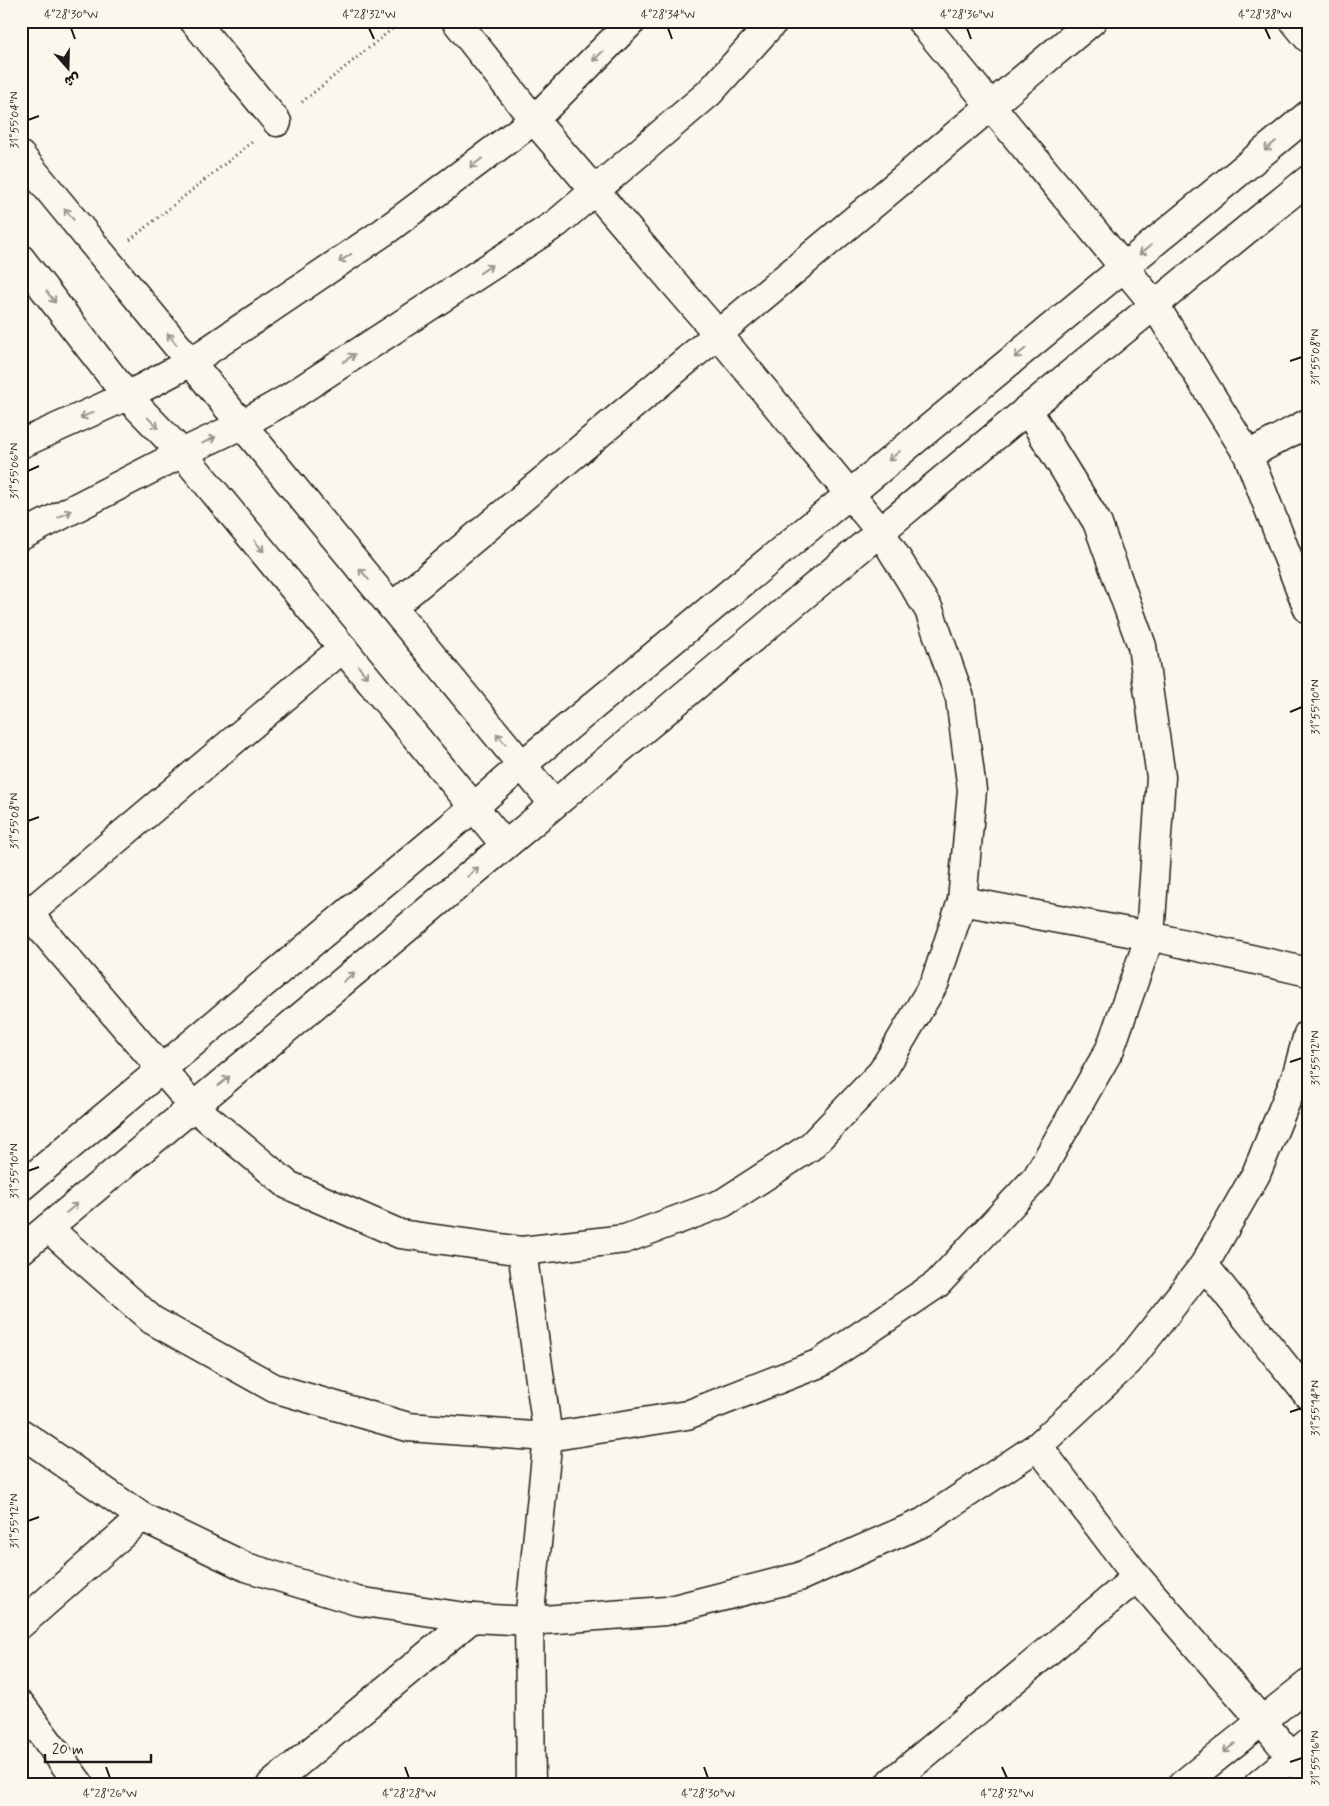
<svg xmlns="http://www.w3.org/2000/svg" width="1329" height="1806" font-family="Mynerve,'Playpen Sans Arabic',sans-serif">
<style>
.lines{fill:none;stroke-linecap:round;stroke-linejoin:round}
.minor-casing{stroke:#1c1c1c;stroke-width:31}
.path{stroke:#1c1c1c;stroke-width:3;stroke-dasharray:1 4;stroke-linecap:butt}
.minor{stroke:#fbf7ec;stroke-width:28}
.oneway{stroke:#97948e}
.ticks{fill:none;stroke:#1c1c1c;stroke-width:2}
.neatline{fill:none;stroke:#1c1c1c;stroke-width:2}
.ticks-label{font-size:12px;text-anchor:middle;fill:#1c1c1c}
</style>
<rect width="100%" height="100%" fill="#fbf7ec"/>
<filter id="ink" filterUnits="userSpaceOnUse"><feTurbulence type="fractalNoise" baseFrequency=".02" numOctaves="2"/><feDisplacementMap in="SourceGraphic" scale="10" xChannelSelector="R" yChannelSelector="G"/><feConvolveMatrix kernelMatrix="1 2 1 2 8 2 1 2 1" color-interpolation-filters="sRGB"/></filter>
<g filter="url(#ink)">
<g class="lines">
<defs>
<g id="minor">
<polyline points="194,21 277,122"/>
<polyline points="921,21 1154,304 1248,455 1308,609"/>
<polyline points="1294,21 1308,38"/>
<polyline points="21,156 554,804"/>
<polyline points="21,259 127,396 182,453 505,845"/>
<polyline points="21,444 127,396 191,362 385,231 534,120 632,21"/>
<polyline points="1248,455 1308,423"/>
<polyline points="21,536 182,453 241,425 287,399 557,223 709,93 774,21"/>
<polyline points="392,607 1092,21"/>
<polyline points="962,901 1150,936 1308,972"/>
<polyline points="21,905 194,1107 288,1185 400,1234 522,1251 625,1239 723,1203 810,1147 882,1072 935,982 962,901 972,790 960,698 929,610 880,531 717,333 534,120 456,21"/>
<polyline points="21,920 343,648"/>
<polyline points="21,1187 474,807 522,765 1308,115"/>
<polyline points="48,1228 152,1320 274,1388 408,1427 548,1437 687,1415 820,1363 937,1284 1037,1177 1110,1049 1150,936 1161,777 1142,646 1097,522 1027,409"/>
<path d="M21 1250C451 894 874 531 1308 180"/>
<polyline points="522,1251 548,1437 529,1621 531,1785"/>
<polyline points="1204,1265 1308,1395"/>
<polyline points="21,1433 142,1517 246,1567 357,1601 472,1618 529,1621 666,1611 799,1577 924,1522 1038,1446 1128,1362 1204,1265 1256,1174 1296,1077 1308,1034"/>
<polyline points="1038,1446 1137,1577 1263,1722 1308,1777"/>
<polyline points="21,1624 142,1517"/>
<polyline points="21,1705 80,1785"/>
<polyline points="271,1785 472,1618"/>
<polyline points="888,1785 1137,1577"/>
<polyline points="1182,1785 1308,1684"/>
<polyline points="1258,1785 1308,1743"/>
</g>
</defs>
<use href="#minor" class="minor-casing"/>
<g class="path">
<polyline points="302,102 402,21"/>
<polyline points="130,240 252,142"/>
</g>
<use href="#minor" class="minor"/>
</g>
<defs><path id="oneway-shaft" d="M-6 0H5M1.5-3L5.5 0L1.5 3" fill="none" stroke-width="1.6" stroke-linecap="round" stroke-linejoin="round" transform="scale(1.25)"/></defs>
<g class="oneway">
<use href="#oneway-shaft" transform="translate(598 56) rotate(135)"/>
<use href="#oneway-shaft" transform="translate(1270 146) rotate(140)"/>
<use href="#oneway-shaft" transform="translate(476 163) rotate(143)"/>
<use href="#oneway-shaft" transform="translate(69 214) rotate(-129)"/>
<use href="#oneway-shaft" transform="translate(1145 250) rotate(140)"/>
<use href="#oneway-shaft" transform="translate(345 258) rotate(146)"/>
<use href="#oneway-shaft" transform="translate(486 269) rotate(-33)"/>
<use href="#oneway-shaft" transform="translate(51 297) rotate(52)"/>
<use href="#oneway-shaft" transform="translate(172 339) rotate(-129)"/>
<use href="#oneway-shaft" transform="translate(1020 353) rotate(140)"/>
<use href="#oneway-shaft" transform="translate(349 358) rotate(-33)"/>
<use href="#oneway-shaft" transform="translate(87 415) rotate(156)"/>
<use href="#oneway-shaft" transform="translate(153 423) rotate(46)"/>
<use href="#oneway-shaft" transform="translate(209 440) rotate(-26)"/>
<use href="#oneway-shaft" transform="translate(894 456) rotate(140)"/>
<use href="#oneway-shaft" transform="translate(65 514) rotate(-27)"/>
<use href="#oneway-shaft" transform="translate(259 546) rotate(50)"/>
<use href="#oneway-shaft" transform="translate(364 574) rotate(-129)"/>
<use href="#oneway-shaft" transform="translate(363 672) rotate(51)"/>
<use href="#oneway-shaft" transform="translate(501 739) rotate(-130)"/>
<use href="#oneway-shaft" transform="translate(473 872) rotate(-40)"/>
<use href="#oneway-shaft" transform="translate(349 977) rotate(-40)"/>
<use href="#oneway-shaft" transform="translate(224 1081) rotate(-40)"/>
<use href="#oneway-shaft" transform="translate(72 1208) rotate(-40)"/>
<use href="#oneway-shaft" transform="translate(1229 1748) rotate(142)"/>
</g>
</g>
<path class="ticks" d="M71 28 75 39M369 28 374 39M668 28 672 39M967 28 971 39M1265 28 1270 39M28 120 39 116M1290 361 1302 357M28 471 39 466M1290 712 1302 707M28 821 39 817M1290 1062 1302 1058M28 1171 39 1167M1290 1412 1302 1408M28 1521 39 1517M1290 1762 1302 1758M106 1767 110 1778M405 1767 409 1778M704 1767 708 1778M1002 1767 1007 1778"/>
<rect width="1329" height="1806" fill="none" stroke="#fbf7ec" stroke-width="55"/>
<g transform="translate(68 68) rotate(160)" stroke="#fbf7ec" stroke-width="4" paint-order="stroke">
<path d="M0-4L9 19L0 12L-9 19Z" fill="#1c1c1c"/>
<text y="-8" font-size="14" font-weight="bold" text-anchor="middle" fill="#1c1c1c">ش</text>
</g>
<path d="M45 1754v8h106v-8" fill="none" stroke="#1c1c1c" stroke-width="2.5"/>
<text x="52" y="1754" font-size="15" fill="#1c1c1c" stroke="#fbf7ec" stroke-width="4" paint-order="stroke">20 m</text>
<rect x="28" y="28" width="1274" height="1750" class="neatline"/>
<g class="ticks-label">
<text x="71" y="18">4°28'30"W</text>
<text x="369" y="18">4°28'32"W</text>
<text x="668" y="18">4°28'34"W</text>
<text x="967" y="18">4°28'36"W</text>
<text x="1265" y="18">4°28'38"W</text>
<text transform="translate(14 120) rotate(-90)" y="4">31°55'04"N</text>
<text transform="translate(1315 357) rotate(-90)" y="4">31°55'08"N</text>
<text transform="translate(14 471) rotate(-90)" y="4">31°55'06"N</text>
<text transform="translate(1315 707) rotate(-90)" y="4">31°55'10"N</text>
<text transform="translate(14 821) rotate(-90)" y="4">31°55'08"N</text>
<text transform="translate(1315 1058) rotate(-90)" y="4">31°55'12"N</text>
<text transform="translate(14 1171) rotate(-90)" y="4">31°55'10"N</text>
<text transform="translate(1315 1408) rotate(-90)" y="4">31°55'14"N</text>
<text transform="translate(14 1521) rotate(-90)" y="4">31°55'12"N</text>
<text transform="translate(1315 1758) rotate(-90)" y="4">31°55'16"N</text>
<text x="110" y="1797">4°28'26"W</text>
<text x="409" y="1797">4°28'28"W</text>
<text x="708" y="1797">4°28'30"W</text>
<text x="1007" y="1797">4°28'32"W</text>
</g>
</svg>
